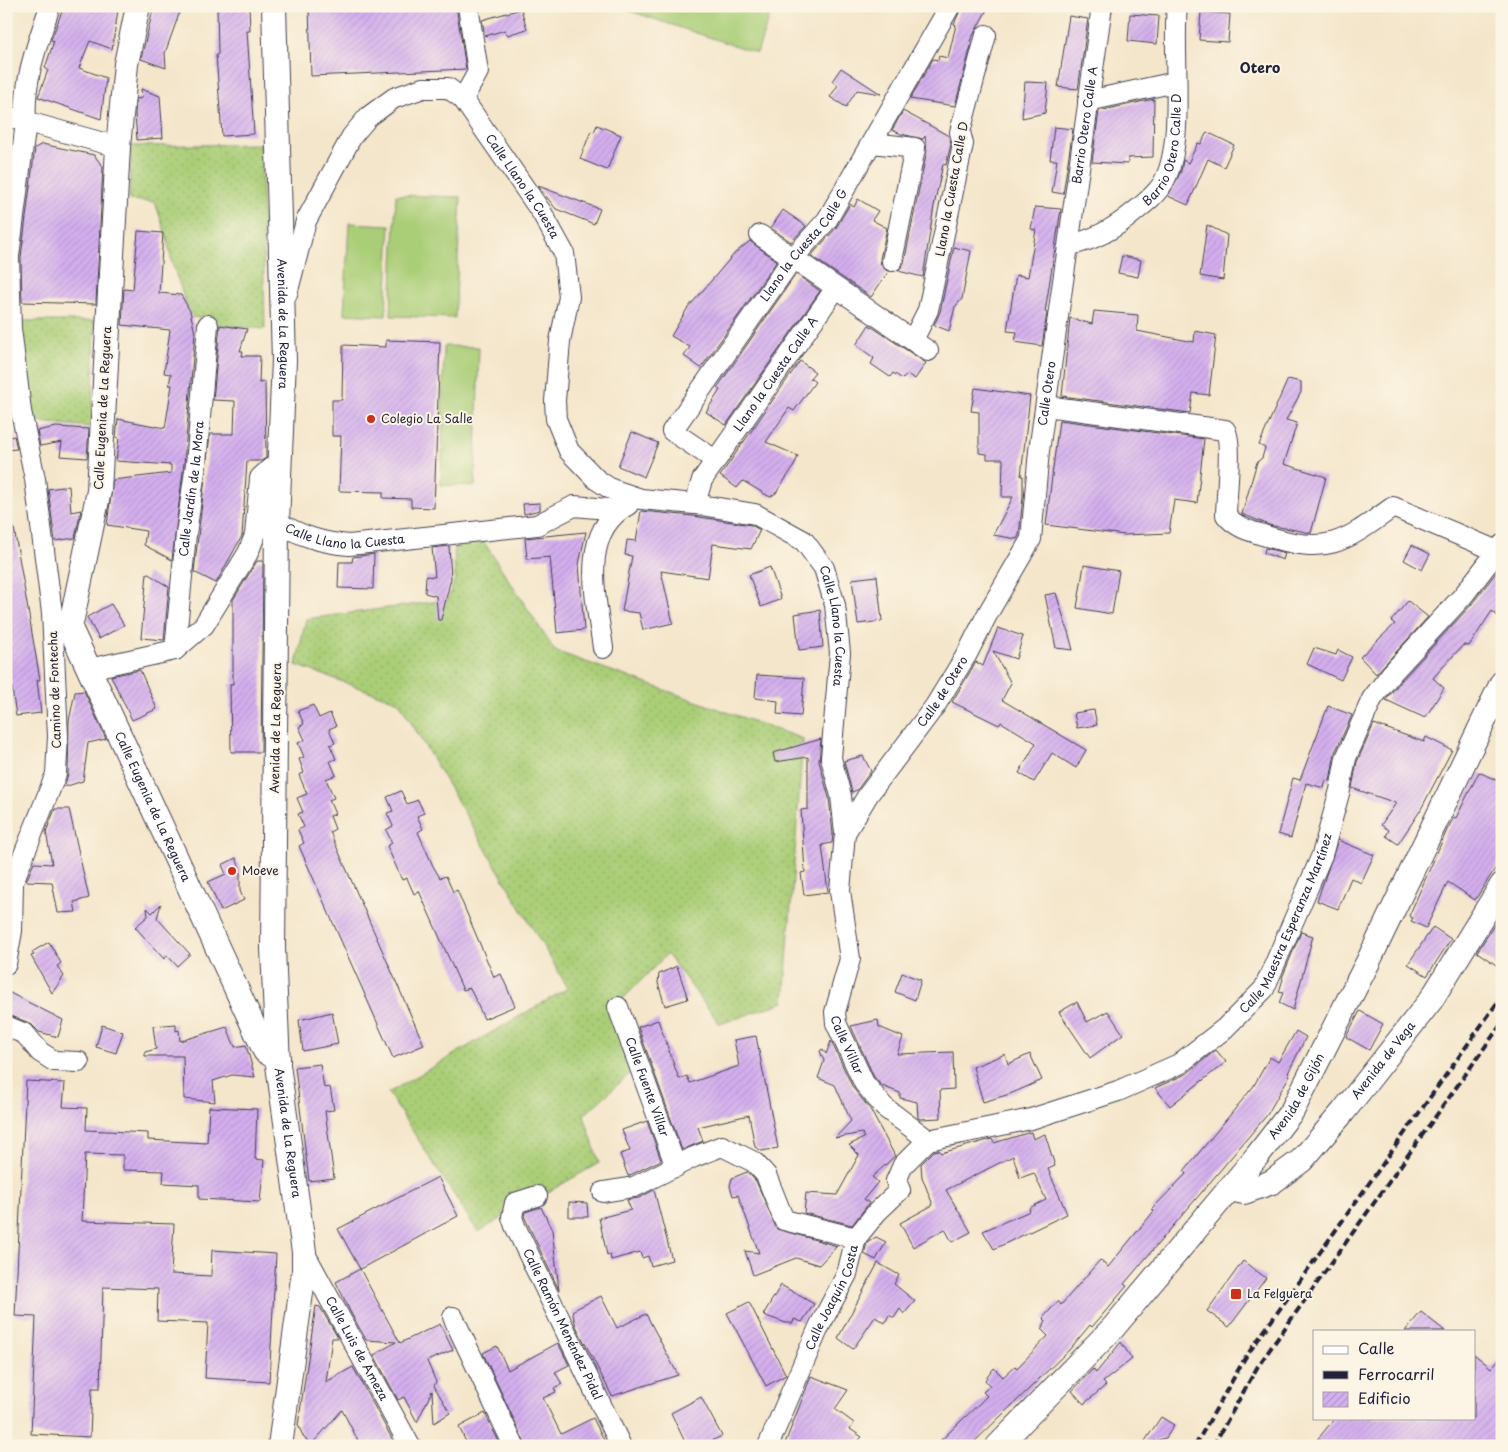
<svg xmlns="http://www.w3.org/2000/svg" width="1508" height="1452" font-family="'Playpen Sans',sans-serif">
<style>
.grass{fill:url(#grass-dots);stroke:#667859}
.pitch{fill:#aace77;stroke:#667859}
.building{fill:url(#building-hatch)}
.lines{fill:none;stroke-linecap:round;stroke-linejoin:round}
.minor-casing{stroke:#423f51;stroke-width:22}
.tertiary-casing{stroke:#423f51;stroke-width:26}
.minor{stroke:#fff;stroke-width:20}
.tertiary{stroke:#fff;stroke-width:24}
.rail{stroke:#22223b;stroke-width:4;stroke-dasharray:8 4;stroke-linecap:butt}
.poi-dot{fill:#c8321e;stroke:#fcf5e5;stroke-width:2}
.labels{text-anchor:middle;stroke-width:4;stroke-linejoin:round;paint-order:stroke}
.street-label{font-size:12px;fill:#22223b;stroke:#fcf5e5}
.poi-label{font-size:12px;fill:#22223b;stroke:#fcf5e5;text-anchor:start}
.neighbourhood-label{font-size:14px;font-weight:bold;fill:#22223b;stroke:#fcf5e5}
</style>
<defs>
<pattern id="grass-dots" width="8" height="8" patternUnits="userSpaceOnUse" patternTransform="scale(1.25)"><rect width="8" height="8" fill="#aace77"/><path d="M2 2h.1M6 6h.1" fill="none" stroke="#92b168" stroke-width="1.8" stroke-linecap="round"/></pattern>
<pattern id="building-hatch" width="6" height="6" patternUnits="userSpaceOnUse" patternTransform="scale(1.25)"><rect width="6" height="6" fill="#d4afee"/><path d="M-1 1l2-2M0 6l6-6M5 7l2-2" fill="none" stroke="#b696cd"/></pattern>
</defs>
<rect width="100%" height="100%" fill="#fcf5e5"/>
<filter id="ink" filterUnits="userSpaceOnUse"><feTurbulence type="fractalNoise" baseFrequency=".02" numOctaves="2"/><feDisplacementMap in="SourceGraphic" scale="10" xChannelSelector="R" yChannelSelector="G"/><feConvolveMatrix kernelMatrix="1 2 1 2 8 2 1 2 1" color-interpolation-filters="sRGB"/></filter>
<filter id="wash" filterUnits="userSpaceOnUse"><feTurbulence type="fractalNoise" baseFrequency=".0096" numOctaves="4" result="noise"/><feDisplacementMap in="SourceGraphic" scale="20" xChannelSelector="R" yChannelSelector="G"/><feGaussianBlur stdDeviation="1.12" result="paint"/><feColorMatrix in="noise" values="0 0 0 0 0 0 0 0 0 0 0 0 0 0 0 0 0 1.4 0 .05"/><feComposite in="paint" operator="in"/></filter>
<g filter="url(#wash)">
<rect width="100%" height="100%" fill="#f4e6cb"/>
<g class="grass">
<polygon points="261,144 265,329 217,325 202,318 191,317 172,263 167,238 155,202 129,200 131,146"/>
<polygon points="15,321 95,321 92,427 29,421"/>
<polygon points="482,539 555,651 803,739 784,1002 720,1024 667,954 609,1013 637,1067 584,1115 599,1163 478,1232 388,1093 568,988 399,702 296,665 306,619 448,600 455,579 454,540"/>
</g>
<g class="pitch">
<polygon points="622,6 773,6 757,53 621,8"/>
<polygon points="396,195 461,197 455,318 391,316"/>
<polygon points="349,223 390,225 386,316 344,314"/>
<polygon points="444,346 479,347 477,420 442,419"/>
<polygon points="443,422 477,422 475,486 441,485"/>
</g>
<g id="blocks">
<g class="building">
<polygon points="64,6 109,6 118,10 112,49 90,41 79,68 106,78 101,119 38,97 48,70 45,68 54,41 51,40"/>
<polygon points="154,6 182,6 165,53 166,68 141,59"/>
<polygon points="217,6 249,6 250,31 247,31 254,134 222,136 216,55 218,54"/>
<polygon points="309,6 456,6 466,69 311,76"/>
<polygon points="962,6 989,6 970,41 972,42 955,106 910,99 933,59 938,60 939,56 948,58 956,25 954,24"/>
<polygon points="521,9 527,29 507,35 505,30 485,36 482,20"/>
<polygon points="1201,12 1230,14 1228,42 1199,40"/>
<polygon points="1130,14 1159,16 1157,44 1128,41"/>
<polygon points="1069,16 1088,19 1078,89 1058,87"/>
<polygon points="841,68 881,94 857,90 846,107 830,97 838,85 832,81"/>
<polygon points="1025,82 1048,83 1045,113 1022,118"/>
<polygon points="141,89 160,96 163,138 137,140 135,114 136,99 142,98"/>
<polygon points="1154,99 1153,157 1128,158 1128,164 1092,162 1099,111"/>
<polygon points="903,111 949,136 951,144 946,165 943,164 934,206 923,277 898,271 904,263 927,150 925,136 923,139 901,134 892,130"/>
<polygon points="597,125 621,135 607,170 580,159 591,131 594,132"/>
<polygon points="1054,127 1073,129 1063,194 1052,192 1057,160 1050,160"/>
<polygon points="1207,132 1234,145 1224,167 1208,159 1188,205 1168,196 1181,171 1183,160 1188,163 1198,143 1201,144"/>
<polygon points="42,144 94,155 103,167 96,304 22,302 21,257 35,148"/>
<polygon points="538,186 600,209 594,224 556,209"/>
<polygon points="858,199 878,211 872,220 887,228 880,259 881,265 888,272 871,297 811,256 836,228 850,204 854,207"/>
<polygon points="1035,207 1061,209 1045,312 1047,313 1042,346 1015,342 1017,332 1007,331 1016,275 1028,277 1036,230 1031,229"/>
<polygon points="783,210 806,226 791,242 771,228"/>
<polygon points="1207,225 1227,235 1223,280 1200,276"/>
<polygon points="138,231 163,233 159,293 181,295 190,311 195,333 184,463 172,560 144,545 146,531 107,525 113,480 171,473 171,465 116,461 119,438 116,437 118,419 165,428 172,385 169,385 171,374 164,373 170,330 122,325 124,289 133,290"/>
<polygon points="750,241 777,261 701,368 684,356 690,347 671,336 687,309 735,253"/>
<polygon points="954,247 971,251 962,299 955,307 949,331 934,325 940,312"/>
<polygon points="1122,256 1141,260 1138,277 1118,273"/>
<polygon points="796,274 820,291 726,425 706,412 720,390 717,388"/>
<polygon points="1094,311 1138,315 1137,331 1194,342 1195,331 1216,335 1209,395 1193,393 1190,413 1062,396 1070,318 1092,324"/>
<polygon points="220,325 247,329 240,351 243,351 242,356 260,356 259,383 265,382 266,458 261,461 247,461 242,536 216,583 194,572 210,434 234,434 235,401 213,400"/>
<polygon points="869,325 926,363 915,379 907,374 903,379 893,373 890,377 871,364 874,358 856,345"/>
<polygon points="386,340 440,342 434,508 411,507 411,499 383,498 383,492 339,491 341,436 332,436 332,400 342,400 343,345 386,347"/>
<polygon points="800,361 815,372 810,378 815,382 794,411 789,408 766,442 798,456 794,466 776,493 770,497 743,481 737,488 720,476"/>
<polygon points="1288,379 1301,382 1301,392 1286,420 1297,423 1284,464 1326,477 1311,533 1269,525 1242,514 1257,462 1262,458 1265,448 1259,445"/>
<polygon points="975,388 1030,396 1021,476 1023,476 1023,496 1019,535 1017,539 993,535 1013,497 1002,497 1003,459 987,459 987,454 979,453 979,412 971,411"/>
<polygon points="1059,420 1204,439 1197,503 1174,500 1169,533 1125,535 1046,525"/>
<polygon points="56,427 89,429 87,458 60,456 62,442 40,446 37,431"/>
<polygon points="632,432 658,443 644,477 618,466"/>
<polygon points="14,436 17,449 6,450 6,438"/>
<polygon points="69,486 71,512 81,510 75,538 55,541 48,489"/>
<polygon points="540,503 540,510 524,514 523,504"/>
<polygon points="641,511 693,516 751,525 760,530 751,549 713,544 708,578 661,571 673,623 643,630 639,613 622,611 632,556 625,555 627,540 636,541"/>
<polygon points="6,528 14,528 40,680 37,680 41,713 16,716 6,647"/>
<polygon points="586,532 579,564 584,630 557,633 550,557 527,559 525,538"/>
<polygon points="1412,545 1430,554 1422,570 1404,560"/>
<polygon points="449,546 451,578 441,620 438,620 436,596 425,593 426,576 435,577 432,548"/>
<polygon points="1265,548 1285,553 1283,560 1264,553"/>
<polygon points="374,554 373,589 338,588 339,562 352,562 353,557"/>
<polygon points="257,561 263,561 261,752 231,752 230,684 233,684 233,600"/>
<polygon points="1084,565 1119,571 1112,614 1077,608"/>
<polygon points="1502,565 1502,620 1492,611 1469,646 1463,645 1433,678 1444,688 1425,718 1386,700 1400,682 1471,605"/>
<polygon points="770,567 781,599 761,607 749,575"/>
<polygon points="147,573 169,587 164,640 141,638"/>
<polygon points="877,576 882,621 858,624 852,579"/>
<polygon points="1056,593 1069,635 1073,650 1056,648 1045,595"/>
<polygon points="1408,601 1428,617 1376,674 1360,657 1395,624 1391,621"/>
<polygon points="111,604 124,625 99,639 87,617"/>
<polygon points="820,610 823,647 799,650 795,614"/>
<polygon points="998,628 1023,636 1016,659 993,651 1011,683 1002,700 1086,750 1076,768 1052,753 1034,782 1019,773 1036,743 1001,722 999,725 952,702 976,662 983,666"/>
<polygon points="1314,648 1336,655 1338,650 1352,657 1341,680 1307,664"/>
<polygon points="140,670 157,709 132,720 111,676"/>
<polygon points="757,675 804,678 801,716 777,714 778,701 755,698"/>
<polygon points="84,691 106,739 88,743 83,781 64,787 68,775 69,721 75,692"/>
<polygon points="313,705 319,718 330,713 336,726 329,729 335,743 330,745 336,759 330,761 336,775 326,779 334,798 329,800 335,814 330,816 335,829 330,832 424,1045 393,1058 299,846 304,843 298,830 304,827 298,814 303,812 297,798 307,794 299,775 304,773 299,759 304,757 298,743 305,740 299,727 304,724 298,711"/>
<polygon points="1328,706 1352,715 1335,753 1330,781 1326,780 1324,788 1306,783 1291,838 1278,834 1293,778 1300,780"/>
<polygon points="1094,710 1097,725 1077,728 1074,713"/>
<polygon points="1374,724 1424,742 1426,737 1452,750 1420,811 1398,844 1386,836 1389,830 1381,825 1396,803 1352,788 1357,762"/>
<polygon points="821,739 819,761 829,798 833,834 832,843 822,845 828,892 804,895 801,873 805,872 801,810 808,809 808,757 775,762 773,753"/>
<polygon points="863,756 871,771 857,790 852,792 844,761"/>
<polygon points="1479,772 1502,783 1502,858 1475,900 1448,882 1426,928 1411,921 1413,918 1409,916 1447,830 1454,817 1456,818"/>
<polygon points="401,791 407,804 418,800 424,813 417,816 423,829 418,832 433,866 440,878 446,876 453,892 457,890 494,977 501,974 515,1006 484,1019 470,988 463,990 419,891 414,894 407,878 402,880 387,846 392,843 386,830 393,826 387,813 393,811 387,797"/>
<polygon points="55,809 69,809 89,898 74,902 76,912 58,913 52,882 26,881 34,863 52,864 46,832"/>
<polygon points="1338,840 1374,855 1361,883 1351,878 1338,909 1317,901"/>
<polygon points="236,858 240,868 240,891 244,900 221,911 208,882 226,874 222,865"/>
<polygon points="161,904 157,918 190,954 177,966 167,955 164,959 135,927 148,916 147,908 152,913"/>
<polygon points="1502,913 1502,969 1477,952"/>
<polygon points="1433,927 1451,939 1427,976 1408,964"/>
<polygon points="1301,932 1313,936 1293,1010 1279,1003 1283,993 1279,992 1283,979 1282,978"/>
<polygon points="49,942 61,963 57,966 64,976 52,993 31,956 34,955 32,952"/>
<polygon points="677,966 688,999 665,1006 658,983 659,974"/>
<polygon points="902,973 921,980 915,1000 895,992"/>
<polygon points="6,991 63,1020 58,1037 39,1032 30,1023 6,1014"/>
<polygon points="1077,1002 1087,1022 1108,1011 1123,1034 1090,1058 1059,1012"/>
<polygon points="1360,1011 1383,1024 1369,1050 1346,1037"/>
<polygon points="332,1012 338,1044 303,1051 299,1020"/>
<polygon points="658,1020 679,1079 687,1076 690,1083 739,1066 734,1040 756,1036 778,1148 762,1151 755,1147 749,1115 698,1127 703,1141 682,1150 638,1027"/>
<polygon points="878,1020 879,1027 903,1037 897,1054 953,1052 954,1089 940,1090 941,1118 920,1119 918,1118 917,1102 900,1098 900,1093 882,1086 874,1077 851,1026"/>
<polygon points="176,1024 176,1031 179,1030 180,1041 227,1027 235,1047 246,1045 255,1077 232,1075 213,1081 215,1102 184,1099 183,1056 145,1056 145,1052 156,1049 153,1026"/>
<polygon points="102,1025 123,1032 116,1053 96,1047"/>
<polygon points="1296,1031 1306,1037 1288,1073 1290,1075 1267,1115 1124,1284 1127,1286 1092,1327 1090,1325 1069,1350 970,1446 935,1446 987,1396 983,1392 990,1386 985,1380 994,1368 1003,1377 1015,1366 1017,1368 1048,1336 1041,1329 1046,1321 1043,1318 1058,1301 1061,1305 1100,1260 1108,1267 1154,1211 1152,1209 1186,1174 1184,1171 1253,1087 1270,1057 1278,1062"/>
<polygon points="831,1041 853,1088 870,1109 895,1156 872,1177 878,1182 864,1199 869,1203 852,1225 804,1213 806,1193 837,1195 859,1155 849,1145 864,1138 862,1133 835,1138 851,1121 835,1085 818,1078 824,1061 820,1051 822,1049 826,1054"/>
<polygon points="1216,1050 1226,1062 1170,1106 1155,1088 1186,1074"/>
<polygon points="1005,1054 1008,1064 1030,1054 1042,1080 1010,1094 983,1102 973,1067"/>
<polygon points="320,1064 324,1088 330,1087 334,1110 325,1111 334,1178 309,1181 295,1067"/>
<polygon points="26,1081 65,1083 63,1107 87,1108 86,1130 148,1133 148,1140 207,1143 209,1107 257,1109 255,1159 264,1160 260,1202 199,1199 199,1185 163,1183 164,1171 123,1170 123,1155 85,1154 82,1221 174,1224 171,1274 211,1276 212,1250 276,1254 269,1382 205,1378 208,1323 157,1321 158,1289 103,1287 100,1388 92,1388 90,1437 31,1434 36,1317 15,1316"/>
<polygon points="647,1121 661,1160 628,1176 620,1154 630,1151 622,1130"/>
<polygon points="1031,1132 1033,1139 1045,1134 1055,1166 1048,1169 1067,1214 994,1249 983,1231 1030,1211 1029,1208 1046,1200 1034,1173 1020,1178 1013,1156 946,1190 971,1232 952,1242 945,1229 913,1247 900,1223 933,1205 922,1177 921,1164 934,1151 939,1150 941,1153 992,1139 994,1143"/>
<polygon points="747,1172 756,1181 777,1229 837,1246 819,1265 796,1258 753,1275 745,1251 759,1253 738,1195 733,1196 730,1186 732,1178"/>
<polygon points="438,1177 458,1216 360,1269 338,1229"/>
<polygon points="654,1190 672,1260 651,1266 648,1256 642,1258 640,1252 611,1260 610,1254 607,1255 599,1218 631,1210 627,1200 639,1198"/>
<polygon points="569,1202 587,1203 588,1217 569,1217"/>
<polygon points="541,1207 552,1230 559,1290 524,1216 525,1212"/>
<polygon points="876,1237 886,1242 876,1260 864,1254 867,1243"/>
<polygon points="1243,1261 1266,1278 1229,1327 1207,1311"/>
<polygon points="878,1263 899,1275 894,1284 915,1301 904,1314 900,1309 894,1318 889,1315 885,1323 875,1317 853,1349 838,1338"/>
<polygon points="360,1269 400,1343 440,1324 453,1350 427,1361 436,1382 434,1386 450,1413 434,1423 432,1391 417,1422 404,1397 398,1400 374,1355 396,1342 366,1340 351,1313 336,1282"/>
<polygon points="781,1285 814,1304 802,1322 794,1319 793,1323 786,1323 763,1315"/>
<polygon points="601,1296 617,1328 646,1314 678,1375 612,1396 576,1326 572,1311"/>
<polygon points="749,1302 786,1375 766,1386 727,1313"/>
<polygon points="316,1306 320,1307 338,1338 332,1338 326,1382 353,1367 396,1446 361,1446 342,1410 312,1444 304,1438 298,1425"/>
<polygon points="1421,1312 1445,1331 1405,1331"/>
<polygon points="1121,1342 1132,1359 1103,1382 1106,1385 1084,1404 1072,1391 1093,1369 1096,1373"/>
<polygon points="558,1343 569,1365 555,1372 562,1384 554,1388 556,1392 543,1398 561,1434 593,1418 607,1446 526,1446 483,1353 497,1346 508,1370"/>
<polygon points="1474,1354 1491,1368 1502,1356 1502,1446 1312,1446 1335,1418 1474,1418"/>
<polygon points="811,1376 848,1390 835,1409 854,1423 850,1429 862,1437 853,1446 784,1446"/>
<polygon points="701,1397 722,1436 701,1446 687,1446 671,1413"/>
<polygon points="485,1413 501,1446 468,1446 459,1427"/>
<polygon points="1161,1417 1174,1425 1166,1438 1143,1444"/>
</g>
</g>
</g>
<g filter="url(#ink)">
<use href="#blocks" fill-opacity="0" stroke="#423f51" stroke-width="1"/>
<g class="lines">
<defs>
<g id="minor">
<polyline points="463,99 478,72 468,6"/>
<polyline points="1088,101 1176,82"/>
<polyline points="6,116 118,147"/>
<polyline points="873,143 915,148 892,261"/>
<polyline points="760,235 928,351"/>
<path id="s1" d="M1070 245C1094 240 1114 229 1133 213 1144 204 1156 195 1163 183 1186 145 1172 53 1177 6"/>
<path id="s2" d="M287 294 306 221 352 136 368 117 394 98 423 88H448L463 99 542 213 564 253 569 297 560 341 555 401 556 419 569 451 597 480 611 489 641 499 695 504 755 514 804 541 824 568 835 605 840 653 831 758 841 796 845 833 840 891 850 959 835 1012 836 1023 864 1083 884 1107 928 1140"/>
<polyline points="913,340 928,310 963,144 960,132 986,35"/>
<path d="M1046 406 1225 430C1233 441 1226 498 1226 515 1236 528 1251 531 1266 536 1329 555 1343 543 1393 507L1497 551"/>
<path id="s3" d="M715 460 672 431 793 258 827 220 950 6"/>
<path id="s4" d="M695 504 702 480 836 288"/>
<path id="s5" d="M277 522C301 536 322 543 349 545L537 525 574 506 619 510"/>
<path d="M603 648C597 602 577 532 628 505"/>
<path id="s6" d="M175 650 186 534 196 464 208 325"/>
<polyline points="89,669 175,650 204,625 248,553 255,535 260,478 271,468 281,466"/>
<path id="s7" d="M845 833 868 795 935 706 967 654 988 613 1031 539 1039 451 1102 6"/>
<path d="M6 964 12 931 13 882 56 774 58 736 52 613 35 479 21 411 11 328 9 256 26 122C23 79 37 46 50 6"/>
<path id="s8" d="M618 1007 676 1167"/>
<polyline points="6,1026 25,1034 40,1052 54,1061 79,1062"/>
<path id="s9" d="M928 1140 1031 1119 1118 1091 1179 1064 1224 1029 1264 989 1322 855 1340 790 1346 758 1372 699 1391 674 1462 597 1502 545"/>
<polyline points="603,1192 634,1187 694,1157 722,1146 754,1162 766,1175 784,1220 856,1238"/>
<path id="s10" d="M537 1196 515 1203 512 1217 515 1226 621 1446"/>
<path id="s11" d="M304 1252 410 1446"/>
<polyline points="453,1317 514,1446"/>
<path id="s12" d="M768 1446 819 1327 847 1274 856 1238 877 1212 900 1190 896 1181 903 1165 928 1140"/>
</g>
<g id="tertiary">
<path id="s13" d="M138 6 126 64 118 147 99 491 70 628 265 1051 278 1059"/>
<path id="s14" d="M274 6 284 360 277 522 273 948 278 1065 304 1252V1271L280 1446"/>
<path id="s15" d="M1229 1189 1244 1192 1272 1182 1302 1160 1343 1112 1431 1000 1502 885"/>
<path id="s16" d="M998 1446 1113 1328 1257 1156 1292 1111 1368 962 1502 683"/>
</g>
</defs>
<use href="#minor" class="minor-casing"/>
<use href="#tertiary" class="tertiary-casing"/>
<use href="#minor" class="minor"/>
<use href="#tertiary" class="tertiary"/>
<g class="rail">
<polyline points="1195,1446 1245,1358 1502,996"/>
<polyline points="1213,1446 1258,1366 1502,1023"/>
</g>
</g>
</g>
<g class="poi-dot">
<circle cx="371" cy="419" r="5"/>
<circle cx="232" cy="871" r="5"/>
<rect x="1230" y="1288" width="12" height="12" rx="2.5"/>
</g>
<g class="labels">
<g class="street-label">
<text dy="4" stroke="none"><textPath href="#s7" startOffset="766">Barrio Otero Calle A</textPath></text>
<text dy="4" stroke="none"><textPath href="#s1" startOffset="146">Barrio Otero Calle D</textPath></text>
<text dy="4" stroke="none"><textPath href="#s2" startOffset="409">Calle Llano la Cuesta</textPath></text>
<text transform="translate(952 189) rotate(-80)" y="4">Llano la Cuesta Calle D</text>
<text dy="4" stroke="none"><textPath href="#s3" startOffset="280">Llano la Cuesta Calle G</textPath></text>
<text dy="4" stroke="none"><textPath href="#s14" startOffset="318">Avenida de La Reguera</textPath></text>
<text dy="4" stroke="none"><textPath href="#s4" startOffset="154">Llano la Cuesta Calle A</textPath></text>
<text dy="4" stroke="none"><textPath href="#s7" startOffset="495">Calle Otero</textPath></text>
<text transform="translate(103 408) rotate(-87)" y="4">Calle Eugenia de La Reguera</text>
<text dy="4" stroke="none"><textPath href="#s6" startOffset="162">Calle Jardín de la Mora</textPath></text>
<text dy="4" stroke="none"><textPath href="#s5" startOffset="71">Calle Llano la Cuesta</textPath></text>
<text dy="4" stroke="none"><textPath href="#s2" startOffset="1042">Calle Llano la Cuesta</textPath></text>
<text transform="translate(55 690) rotate(-92)" y="4">Camino de Fontecha</text>
<text dy="4" stroke="none"><textPath href="#s7" startOffset="172">Calle de Otero</textPath></text>
<text transform="translate(276 728) rotate(-89)" y="4">Avenida de La Reguera</text>
<text dy="4" stroke="none"><textPath href="#s13" startOffset="824">Calle Eugenia de La Reguera</textPath></text>
<text dy="4" stroke="none"><textPath href="#s9" startOffset="445">Calle Maestra Esperanza Martínez</textPath></text>
<text dy="4" stroke="none"><textPath href="#s2" startOffset="1469">Calle Villar</textPath></text>
<text dy="4" stroke="none"><textPath href="#s15" startOffset="211">Avenida de Vega</textPath></text>
<text dy="4" stroke="none"><textPath href="#s8" startOffset="85">Calle Fuente Villar</textPath></text>
<text dy="4" stroke="none"><textPath href="#s16" startOffset="461">Avenida de Gijón</textPath></text>
<text dy="4" stroke="none"><textPath href="#s14" startOffset="1128">Avenida de La Reguera</textPath></text>
<text dy="4" stroke="none"><textPath href="#s12" startOffset="162">Calle Joaquín Costa</textPath></text>
<text dy="4" stroke="none"><textPath href="#s10" startOffset="156">Calle Ramón Menéndez Pidal</textPath></text>
<text dy="4" stroke="none"><textPath href="#s11" startOffset="110">Calle Luis de Ameza</textPath></text>
</g>
<g class="poi-label">
<text x="381" y="423">Colegio La Salle</text>
<text x="242" y="875">Moeve</text>
<text x="1247" y="1298">La Felguera</text>
</g>
<g class="neighbourhood-label">
<text x="1260" y="73">Otero</text>
</g>
</g>
<rect width="1508" height="1452" fill="none" stroke="#fcf5e5" stroke-width="25"/>
<rect x="1313" y="1330" width="162" height="90" fill="#fcf5e5" stroke="#a5a1a1"/>
<rect x="1323" y="1346" width="25" height="8" fill="#ffffff" stroke="#a5a1a1"/>
<text x="1358" y="1354" font-size="15" fill="#22223b">Calle</text>
<rect x="1323" y="1371" width="25" height="8" fill="#22223b" stroke="#a5a1a1"/>
<text x="1358" y="1380" font-size="15" fill="#22223b">Ferrocarril</text>
<rect x="1323" y="1392" width="25" height="15" fill="url(#building-hatch)" stroke="#a5a1a1"/>
<text x="1358" y="1404" font-size="15" fill="#22223b">Edificio</text>
</svg>
